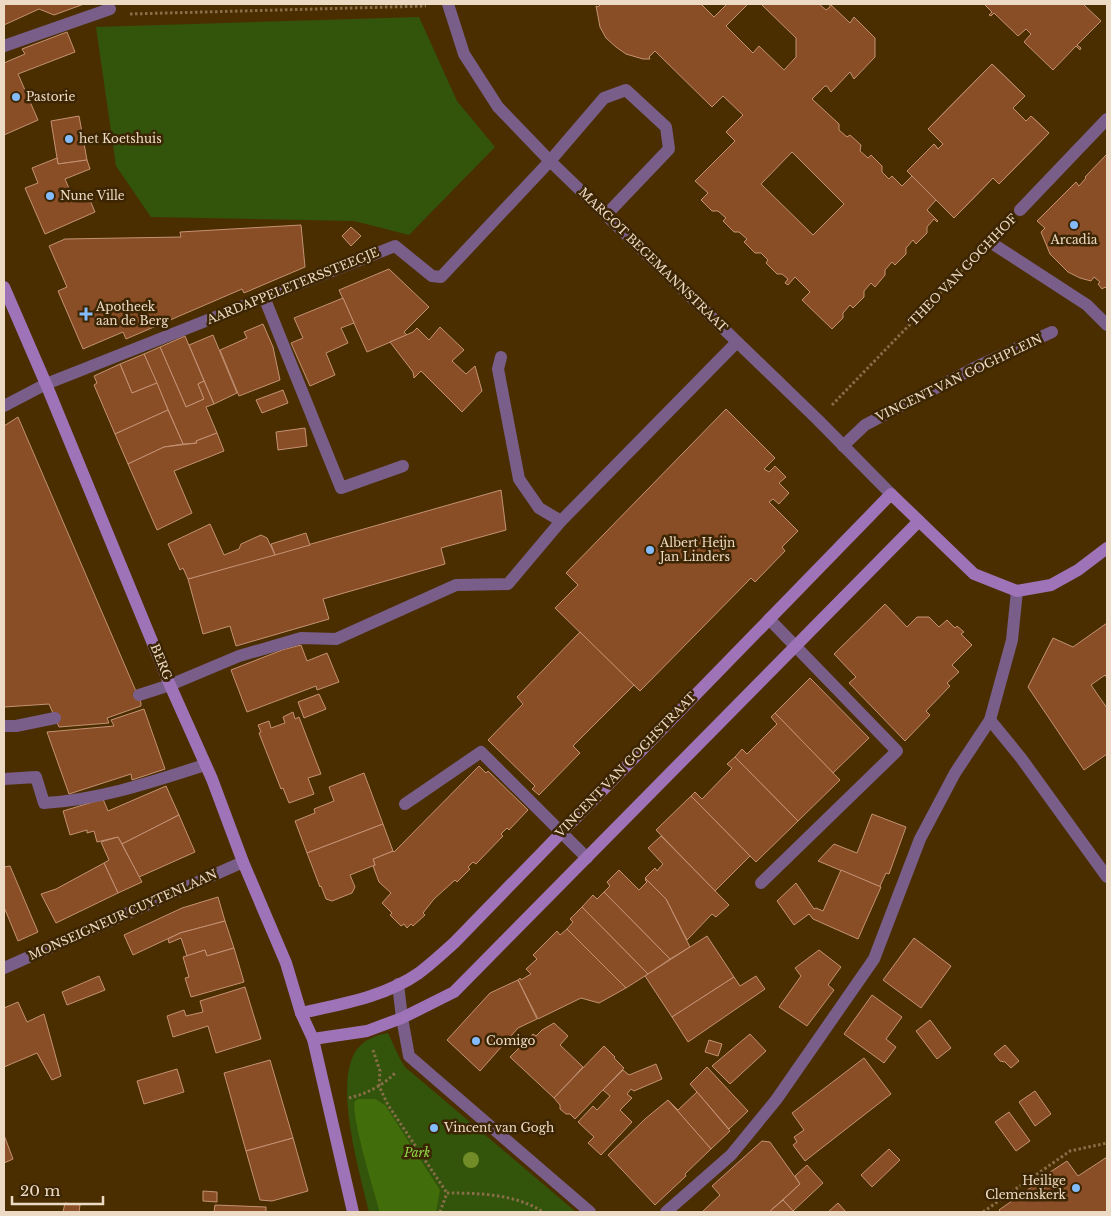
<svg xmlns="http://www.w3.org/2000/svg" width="1111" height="1216" font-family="'Libre Baskerville',serif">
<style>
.green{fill:#32540b}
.forest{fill:#416d0b}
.building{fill:#8a4e26;stroke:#c39275;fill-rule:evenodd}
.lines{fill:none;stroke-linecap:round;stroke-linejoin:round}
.path{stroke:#886e49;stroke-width:3;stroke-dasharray:2.5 2.5;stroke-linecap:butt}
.lane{stroke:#785e89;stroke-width:12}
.street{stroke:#785e89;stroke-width:12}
.secondary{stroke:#9e73b7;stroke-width:12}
.tree{fill:#728d28}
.poi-dot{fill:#84bcfb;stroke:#3c2503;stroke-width:2}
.labels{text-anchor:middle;stroke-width:5;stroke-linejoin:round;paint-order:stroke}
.poi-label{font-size:12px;fill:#eddac4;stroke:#3c2503;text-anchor:start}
.street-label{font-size:12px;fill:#eddac4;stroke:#3c2503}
.park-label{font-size:12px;font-style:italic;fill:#91db48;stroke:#3c2503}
</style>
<rect width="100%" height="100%" fill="#4b2e00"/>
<g class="green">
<polygon points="419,17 457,101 495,147 409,235 354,221 151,217 116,166 96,27"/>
<path d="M388 1033 400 1059 405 1067 576 1212H369C361 1176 329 1073 361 1045 368 1038 378 1035 388 1033Z"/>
</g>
<path class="forest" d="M358 1099H375L385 1105 440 1190 436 1212H380C375 1194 350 1114 355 1101Z"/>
<g class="building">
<polygon points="4,4 84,4 54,15 39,9 4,25"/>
<path d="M601 4H701L714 17 727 4H748L726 26 753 53 759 46 784 70 796 57V38L761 4H819L826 10 830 7V4L850 23 854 17 875 38V57L854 79 850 72 831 92 827 86H825L812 99 839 124V130L847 137 850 135 861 145 860 151 868 158 871 155 882 166V172L889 179 892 176 902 186 912 176 907 171 934 144 938 149 943 144 928 129 992 64 1025 96 1013 108 1026 121 1031 116 1049 133 999 184 993 178 954 218 936 200 927 210 938 221 937 222 934 219 927 227V233L916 244 913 240 906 248V254L895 265 892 262 885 270V275L875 287 871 283 864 291V297L853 308 850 305 843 313V318L832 329 802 300 810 292 795 277 788 285 785 283 788 279 782 274H777L766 263 768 260 761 253H755L744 242 747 239 739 232H734L723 221 726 218 718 211H712L701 200 708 193 695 181 735 141 726 132 743 115 723 96 712 107 655 51 649 57 650 59H643L626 54 616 47 606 38 600 27 596 6 598 7ZM792 152 844 204 813 235 761 184Z"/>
<polygon points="984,4 1083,4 1101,21 1077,45 1081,48 1080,50 1076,46 1053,70 1024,42 1031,34 1026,29 1018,36 994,13 991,16 989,15 992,12"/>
<polygon points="67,32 75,52 18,74 38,120 4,135 4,63 25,54 22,49"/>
<polygon points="992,64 1025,96 1013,108 1026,121 1031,116 1049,133 999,184 993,178 954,218 907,171 934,144 938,149 943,144 928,129"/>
<polygon points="79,116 87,160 58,164 51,121"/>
<polygon points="1107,154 1107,289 1105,287 1102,289 1098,284 1100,282 1094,277 1091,281 1080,278 1068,272 1050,254 1041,232 1045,228 1037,221 1076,182 1079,186 1086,178 1085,177"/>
<polygon points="57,158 58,164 87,160 90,169 65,179 73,198 87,193 95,212 45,234 25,188 38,183 32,168"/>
<polygon points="301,225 305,267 244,293 242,289 126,339 123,332 83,349 58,291 67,287 49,246 65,239 181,237 180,232"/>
<polygon points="351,227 361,236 351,246 342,236"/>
<polygon points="389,269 429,307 404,332 407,335 367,352 339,290"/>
<polygon points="343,298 354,323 341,328 348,343 326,353 335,375 310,386 291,343 303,338 294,318"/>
<polygon points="263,324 273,347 280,380 239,396 220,350 247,338 244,332"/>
<polygon points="440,327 464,350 452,361 466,374 475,366 482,391 462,412 421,371 414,378 413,372 390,342 413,332 417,328 429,340"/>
<polygon points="213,335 237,393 214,404 189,345"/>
<polygon points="185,336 204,381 198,384 204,399 186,407 160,347"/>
<polygon points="160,347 186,407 204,399 198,384 204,381 214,404 206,407 217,433 196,441 197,443 183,444 144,354"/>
<polygon points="144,354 157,383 132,393 120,364"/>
<polygon points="120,364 132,393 157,383 168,410 115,434 94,385 97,383 94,376"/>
<polygon points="283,390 288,403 262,413 256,400"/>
<polygon points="726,409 775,458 764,469 769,472 775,466 786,477 779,483 789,493 779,504 773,499 769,502 798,531 782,547 785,551 755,582 751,578 640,691 555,608 578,585 566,573"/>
<polygon points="168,410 183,444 164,447 128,464 115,434"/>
<polygon points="18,417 141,703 141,706 107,718 109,723 59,727 49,704 4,707 4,426"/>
<polygon points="305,428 307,446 278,450 276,432"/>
<polygon points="217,433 224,451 174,471 192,513 157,530 128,464 164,447 197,443 196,441"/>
<polygon points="501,490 506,530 441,548 445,564 323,599 329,619 236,646 230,626 203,634 188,579"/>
<polygon points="210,524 224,555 239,549 241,544 261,535 267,538 275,555 188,579 183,568 180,570 168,544"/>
<polygon points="306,533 310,545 275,555 271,544"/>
<polygon points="885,604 907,627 917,617 929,617 939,627 947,620 955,628 957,626 964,632 961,634 972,645 952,665 959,672 947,683 950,686 926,711 930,715 905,741 849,683 856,677 834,654"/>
<polygon points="1107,623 1107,678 1105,675 1091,685 1107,708 1107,754 1084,770 1028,687 1053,638 1073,647"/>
<polygon points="580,632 640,691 634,685 573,746 580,753 539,795 532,789 535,786 488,740 523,704 517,697"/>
<polygon points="301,645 307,661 327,653 339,682 317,690 316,686 247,712 231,670 282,650"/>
<polygon points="810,678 869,738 833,773 775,713"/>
<polygon points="319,694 326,709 304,718 298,702"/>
<polygon points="144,709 165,769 132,780 131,774 69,794 47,732 114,726 111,720"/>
<polygon points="293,712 295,719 299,717 321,774 308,778 314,794 289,803 283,788 281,789 259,733 261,732 258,725 269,721 271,728 285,723 283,717"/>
<polygon points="775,713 840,780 798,821 735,757 742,749 747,754 777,724 771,717"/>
<polygon points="735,757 798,821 756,862 691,796 695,792 702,799 732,768 727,764"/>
<polygon points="479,766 486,773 488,771 528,810 509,830 507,828 501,834 503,836 476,864 473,862 468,867 470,869 457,882 455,880 434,899 423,913 425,915 413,926 411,924 407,928 404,924 401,926 390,915 392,913 382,903 391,893 379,882 373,866 375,865 373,859 393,851 394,852"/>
<polygon points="364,773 383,824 307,853 295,821 315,813 314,809 334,801 329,787"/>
<polygon points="166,786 179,815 122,844 118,837 97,842 94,831 87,833 87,830 70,835 63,811 103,799 108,811"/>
<polygon points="691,796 750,856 715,891 656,830"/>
<polygon points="872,814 906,827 889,874 886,873 880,886 881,887 818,861 834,844 857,853"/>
<polygon points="179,815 195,852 139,877 122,844"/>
<polygon points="383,824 393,851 373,859 375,865 350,875 355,887 352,893 332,901 326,899 321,886 320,887 307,853"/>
<polygon points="661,836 729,905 716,917 712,914 687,940 666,899 645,878 655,868 657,871 663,864 648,848"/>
<polygon points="118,837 142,882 118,893 104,863 109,860 101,842"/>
<polygon points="104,863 118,893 56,923 41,894 56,889"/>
<polygon points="10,866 38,932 18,941 4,907 4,867"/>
<polygon points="619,870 639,890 647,882 645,880 646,879 666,899 690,947 670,959 604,892 610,886 607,882"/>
<polygon points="841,870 881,887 858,939 813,919 809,914 794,925 777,901 796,883 814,909 816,908 823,911"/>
<polygon points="604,892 670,959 648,974 582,907 593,895 597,899"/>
<polygon points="218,897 225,921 180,933 133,955 124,935 182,908"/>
<polygon points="582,907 648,974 626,988 567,929 573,922 570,919"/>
<polygon points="225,921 234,948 207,956 205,950 187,956 181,938 169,943 168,939 180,933"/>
<polygon points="567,929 626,988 599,1003 581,998 538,1019 518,980 520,978 521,980 531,974 526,969 537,959 533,955 557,931 560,935"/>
<polygon points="707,936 734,977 672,1017 645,976"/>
<polygon points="914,938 951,966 921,1008 883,980"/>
<polygon points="234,948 244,982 191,997 185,978 189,977 183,957 205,950 207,956"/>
<polygon points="819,950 841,967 828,985 834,990 807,1026 779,1007 801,976 795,968"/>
<polygon points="99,976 105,990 67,1005 62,992"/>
<polygon points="756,976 765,989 688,1042 672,1017 734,977 740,986"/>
<polygon points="518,980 537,1019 518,1028 480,1071 447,1040 490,993"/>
<polygon points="245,987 261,1039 216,1053 208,1026 173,1037 167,1016 184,1010 186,1016 203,1012 200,1001"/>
<polygon points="872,995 902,1017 886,1039 896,1047 884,1063 844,1034"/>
<polygon points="18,1002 27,1022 44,1014 61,1076 52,1080 37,1053 4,1067 4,1008"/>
<polygon points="930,1020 951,1048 937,1059 916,1031"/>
<polygon points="554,1023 568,1036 560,1045 583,1067 554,1098 510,1057 533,1034 536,1036 542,1030"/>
<polygon points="750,1034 766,1051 730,1084 712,1066"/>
<polygon points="709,1040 722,1044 718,1056 705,1052"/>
<polygon points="1005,1045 1019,1061 1011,1068 1005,1062 1000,1061 994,1054"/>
<polygon points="604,1046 615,1057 614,1058 624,1068 575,1119 570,1114 566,1114 560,1109 560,1105 554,1098"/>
<polygon points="864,1058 891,1094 805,1161 793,1145 797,1142 794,1137 804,1130 792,1113"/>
<polygon points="270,1060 293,1138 246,1151 224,1073"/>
<polygon points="656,1064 662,1079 634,1091 631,1089 627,1094 632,1098 620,1110 632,1122 601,1155 588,1143 594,1137 578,1122 593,1106 597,1110 610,1096 603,1090 623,1070 629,1075"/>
<polygon points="707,1067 748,1111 729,1129 690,1084"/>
<polygon points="177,1069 184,1092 144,1104 137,1081"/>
<polygon points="1035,1091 1051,1114 1035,1126 1019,1102"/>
<polygon points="697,1092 730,1131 711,1149 668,1100 678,1110"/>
<polygon points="668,1100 711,1149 685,1174 686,1176 655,1205 608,1155 645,1119"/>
<polygon points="1009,1112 1030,1141 1016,1151 995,1122"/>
<polygon points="4,1135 13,1159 4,1163"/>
<polygon points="293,1138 308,1191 272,1201 260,1200 246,1151"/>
<polygon points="762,1141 770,1142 800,1184 769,1212 702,1212 720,1195 712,1186"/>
<polygon points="889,1149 900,1160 872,1187 861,1175"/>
<polygon points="1107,1157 1107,1212 1001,1212 999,1210 1036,1184 1041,1191 1050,1184 1044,1176 1067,1161 1078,1176"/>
<polygon points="807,1165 823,1183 793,1211 783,1200 800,1184 795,1176"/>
<polygon points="203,1191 217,1192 217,1202 203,1201"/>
<polygon points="783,1200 794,1212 769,1212 782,1201"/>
<polygon points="65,1203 80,1205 79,1212 63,1212"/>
<polygon points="838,1203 846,1212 828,1212"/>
<polygon points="215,1205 266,1207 266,1212 214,1212"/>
</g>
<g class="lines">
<g class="path">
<polyline points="130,14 426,6"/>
<polyline points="832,405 975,257"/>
<polyline points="373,1050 380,1071 379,1086 388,1105 447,1193"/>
<path d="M349 1098C366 1094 384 1085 396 1072"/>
<path d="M447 1193C478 1193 516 1194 543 1212"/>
<polyline points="440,1212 447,1193"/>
<polyline points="983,1212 1070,1151 1107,1143"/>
</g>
<g class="lane">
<polyline points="4,46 110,9"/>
<polyline points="550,161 604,98 626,90 666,127 669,149 607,214"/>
<polyline points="264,297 341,488 403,466"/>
<polyline points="501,357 498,369 519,479 539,508 561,521"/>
<polyline points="843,446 865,425 976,367 1052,332"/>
<polyline points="139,695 170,685 239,656 301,638 336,639 456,585 508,584 561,521 737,342"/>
<polyline points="990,720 1021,758 1107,877"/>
<polyline points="4,726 16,726 55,718"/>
<path d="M4 779 36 777 44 803C99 800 152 782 205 765"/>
<polyline points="405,804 481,752 587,858"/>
<polyline points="761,883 897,751 769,619"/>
</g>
<g class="street">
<polyline points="448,4 464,54 498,107 550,161 818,420 891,494"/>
<polyline points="1020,210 1107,119"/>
<polyline points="990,242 1087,305 1107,325"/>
<polyline points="4,406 46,384 395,246 432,276 441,277 550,161"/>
<polyline points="4,968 243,862"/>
<polyline points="398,984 402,1018 409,1056 590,1212"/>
<polyline points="666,1212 731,1155 776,1100 874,959 920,839 955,773 990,720 1012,640 1017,591"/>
</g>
<g class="secondary">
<polyline points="4,287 46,384 170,685 212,779 243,862 286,963 301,1013 313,1039 353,1212"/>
<path d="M301 1013C341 1004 385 997 419 973 431 964 443 953 454 943L891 494 974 574 1017 591 1051 585 1078 570 1107 548"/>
<polyline points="313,1039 367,1031 402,1018 454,992 919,521"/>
</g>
</g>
<circle class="tree" cx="471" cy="1160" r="8"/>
<g class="poi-dot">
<circle cx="16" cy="97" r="5"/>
<circle cx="69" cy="139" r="5"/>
<circle cx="50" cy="196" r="5"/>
<circle cx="1074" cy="225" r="5"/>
<path d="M83.5 306.5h5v5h5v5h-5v5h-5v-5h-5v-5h5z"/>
<circle cx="650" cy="550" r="5"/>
<circle cx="476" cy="1041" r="5"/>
<circle cx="434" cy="1128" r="5"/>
<circle cx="1076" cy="1188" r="5"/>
</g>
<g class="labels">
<g class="poi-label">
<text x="26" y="101">Pastorie</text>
<text x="79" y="143">het Koetshuis</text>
<text x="60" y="200">Nune Ville</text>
<text x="1074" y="244" text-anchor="middle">Arcadia</text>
<text x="96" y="311">Apotheek<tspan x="96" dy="14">aan de Berg</tspan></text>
<text x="660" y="547">Albert Heijn<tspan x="660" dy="14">Jan Linders</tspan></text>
<text x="486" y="1045">Comigo</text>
<text x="444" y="1132">Vincent van Gogh</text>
<text x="1066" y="1185" text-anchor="end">Heilige<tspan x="1066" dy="14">Clemenskerk</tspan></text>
</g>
<g class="street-label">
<text transform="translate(653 260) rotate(44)" y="4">MARGOT BEGEMANNSTRAAT</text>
<text transform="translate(963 270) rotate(-46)" y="4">THEO VAN GOGHHOF</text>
<text transform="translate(293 286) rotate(-22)" y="4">AARDAPPELETERSSTEEGJE</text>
<text transform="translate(959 378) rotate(-26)" y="4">VINCENT VAN GOGHPLEIN</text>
<text transform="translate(161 662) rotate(68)" y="4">BERG</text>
<text transform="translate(626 765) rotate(-46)" y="4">VINCENT VAN GOGHSTRAAT</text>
<text transform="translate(123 915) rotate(-24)" y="4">MONSEIGNEUR CUYTENLAAN</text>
</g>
<g class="park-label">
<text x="417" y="1157">Park</text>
</g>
</g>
<rect width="1111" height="1216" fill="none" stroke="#eddac4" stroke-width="10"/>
<path d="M12 1196v8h91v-8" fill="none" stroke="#eddac4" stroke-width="2.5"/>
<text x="20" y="1196" font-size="15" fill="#eddac4" stroke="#3c2503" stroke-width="4" paint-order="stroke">20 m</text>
</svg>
